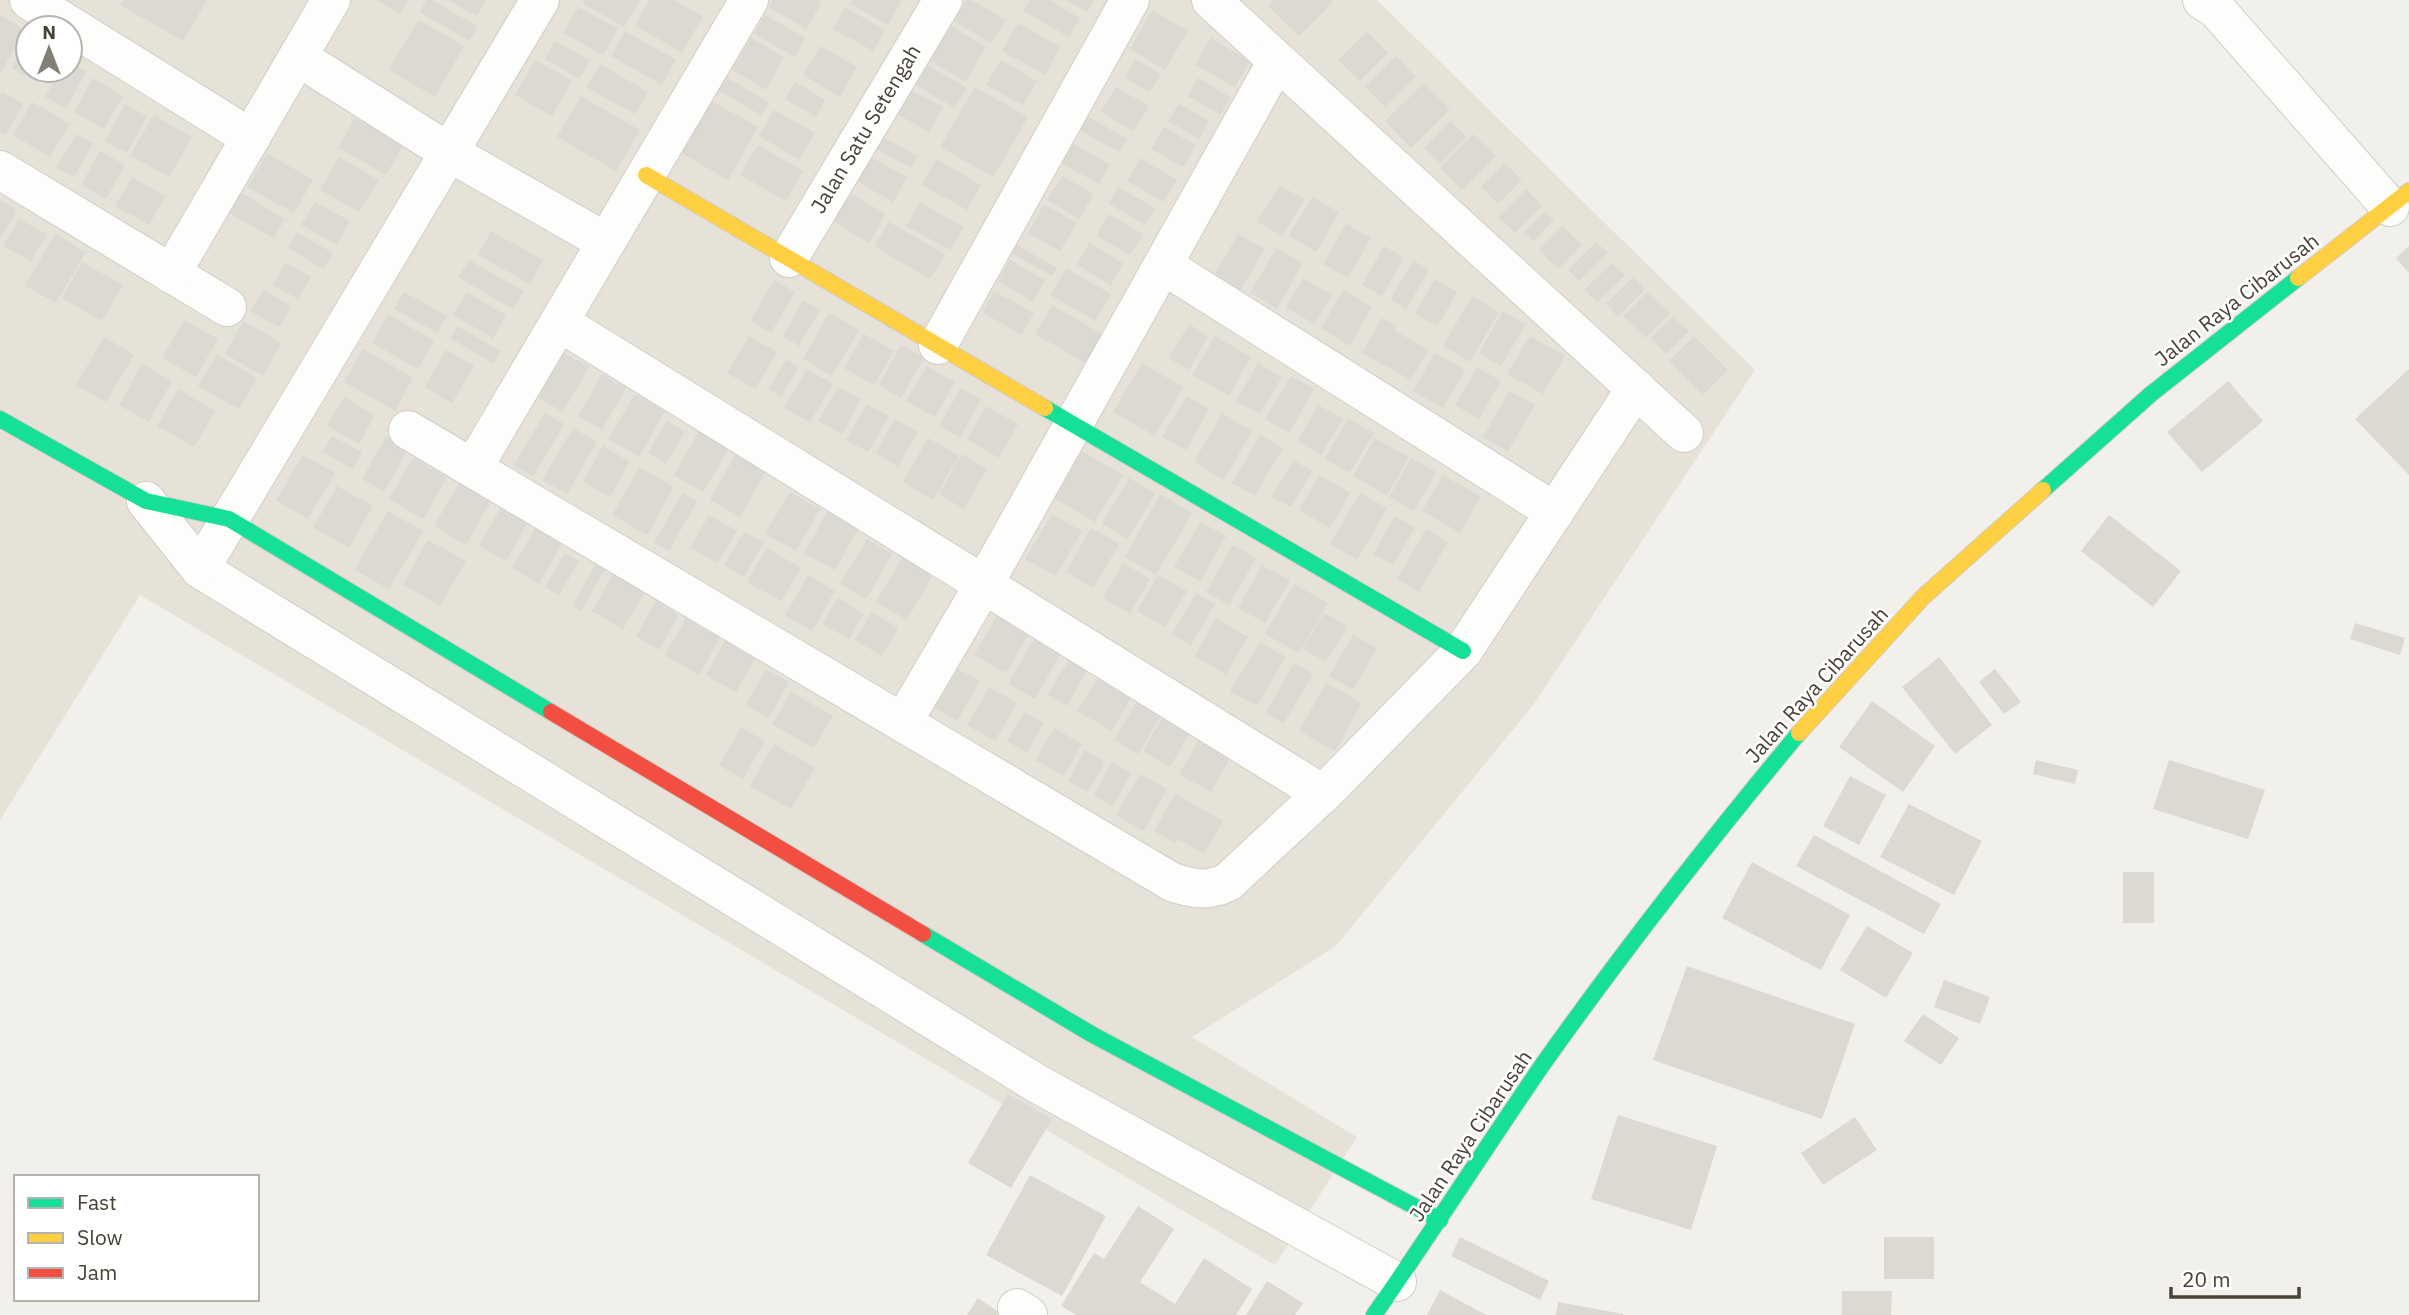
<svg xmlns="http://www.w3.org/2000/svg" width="2409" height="1315" font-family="'IBM Plex Sans',sans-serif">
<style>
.residential{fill:#e6e2d8;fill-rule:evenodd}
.building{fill:#dcd9d3}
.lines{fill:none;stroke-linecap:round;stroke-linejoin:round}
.street-casing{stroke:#d0cec8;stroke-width:40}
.fast-casing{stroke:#d2cdc2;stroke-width:18}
.slow-casing{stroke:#d2cdc2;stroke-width:18}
.jam-casing{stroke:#d2cdc2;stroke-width:18}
.street{stroke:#fdfdfc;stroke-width:38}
.fast{stroke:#16e098;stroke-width:16}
.slow{stroke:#ffcf43;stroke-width:16}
.jam{stroke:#f24e42;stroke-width:16}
.labels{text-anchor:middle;stroke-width:5;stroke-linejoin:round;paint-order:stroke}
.street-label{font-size:21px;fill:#494236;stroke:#fff}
</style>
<rect width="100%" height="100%" fill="#f2f0eb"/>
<path class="residential" d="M0 0H1377L1755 370 1534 704 1336 946 1192 1037 1357 1137 1275 1265 140 595 0 820ZM28 28H70V70H28Z"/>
<g class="building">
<polygon points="123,0 207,0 183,41 120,5"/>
<polygon points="376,0 408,0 400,14"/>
<polygon points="426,0 431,0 478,26 469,41 420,12"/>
<polygon points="448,0 486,0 477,16"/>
<polygon points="584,0 640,0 624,27 582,3"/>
<polygon points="650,0 674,0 703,16 682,53 635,25"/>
<polygon points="773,0 818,0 822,2 806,29 769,7"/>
<polygon points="852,0 899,0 901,2 888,25 850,4"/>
<polygon points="966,0 971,0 1006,20 991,43 954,21"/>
<polygon points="1030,0 1049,0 1080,18 1069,37 1023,11"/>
<polygon points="1066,0 1094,0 1087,12"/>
<polygon points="1274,0 1331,0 1333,2 1299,36 1268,6"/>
<polygon points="578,7 618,29 603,55 563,33"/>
<polygon points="845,7 885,30 873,51 833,29"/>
<polygon points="1152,10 1188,31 1165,70 1130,49"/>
<polygon points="0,15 25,30 0,74"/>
<polygon points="765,15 806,38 795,57 754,34"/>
<polygon points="418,20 464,46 435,97 389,70"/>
<polygon points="1018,23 1060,47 1045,75 1002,51"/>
<polygon points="951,26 986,47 966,82 930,61"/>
<polygon points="625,31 676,60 662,85 611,56"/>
<polygon points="1367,32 1388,53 1360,81 1338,60"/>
<polygon points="751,38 784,57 766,90 732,70"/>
<polygon points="1211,38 1250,61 1235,87 1195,65"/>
<polygon points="28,40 28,70 46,70 38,83 12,68"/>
<polygon points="555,41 590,61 579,79 545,59"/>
<polygon points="821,46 857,67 840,97 803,75"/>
<polygon points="1396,56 1416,77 1385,107 1365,87"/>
<polygon points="1135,59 1161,74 1150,92 1125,78"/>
<polygon points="535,60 572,80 552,116 515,95"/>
<polygon points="1001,60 1037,81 1023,105 986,85"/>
<polygon points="70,62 87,71 66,108 45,97 61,70 70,70"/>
<polygon points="600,64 648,92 635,114 586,87"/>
<polygon points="928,65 967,88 955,108 916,85"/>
<polygon points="724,76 769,102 761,115 717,90"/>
<polygon points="93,78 123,96 104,129 74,112"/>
<polygon points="1198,78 1230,97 1221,114 1187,96"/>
<polygon points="795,82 825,100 816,117 785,99"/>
<polygon points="1424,83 1450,109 1411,148 1385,121"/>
<polygon points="975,87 1028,117 993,177 940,147"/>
<polygon points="1116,87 1149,106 1134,131 1101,112"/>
<polygon points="911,90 943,107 929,132 897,114"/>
<polygon points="2,92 23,104 6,135 0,132 0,95"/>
<polygon points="581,96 640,130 616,171 557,137"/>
<polygon points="708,99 758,127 728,180 678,151"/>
<polygon points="32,102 70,124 50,157 13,135"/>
<polygon points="125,104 147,116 127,153 105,141"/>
<polygon points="1179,104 1209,121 1199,139 1168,121"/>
<polygon points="774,110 815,133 799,160 759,136"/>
<polygon points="1084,114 1127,139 1119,152 1076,128"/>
<polygon points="154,115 192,137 169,177 130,155"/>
<polygon points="355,118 403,145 386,175 338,148"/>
<polygon points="1450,121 1467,137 1440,163 1424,148"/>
<polygon points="1164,127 1196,145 1183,167 1151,149"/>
<polygon points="76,134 93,144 74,177 56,168"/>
<polygon points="1473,134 1496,156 1462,190 1440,168"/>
<polygon points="882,136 917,156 911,168 875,148"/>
<polygon points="1072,143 1110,165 1099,184 1061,163"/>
<polygon points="758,145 803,171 786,201 740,175"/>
<polygon points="100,151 125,165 106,199 81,185"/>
<polygon points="267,153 313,180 294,213 247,187"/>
<polygon points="869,156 907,177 893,202 855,180"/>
<polygon points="339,157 379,180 359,212 320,190"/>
<polygon points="1140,158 1177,180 1164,202 1127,181"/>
<polygon points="936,159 981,185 967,210 922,185"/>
<polygon points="1505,163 1522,180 1498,204 1481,187"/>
<polygon points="1062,176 1094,194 1079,219 1047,200"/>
<polygon points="132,177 165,196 149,225 115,206"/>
<polygon points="1279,185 1304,199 1283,236 1257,222"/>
<polygon points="1118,187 1155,208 1145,224 1109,204"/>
<polygon points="1526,189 1543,206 1515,233 1498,217"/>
<polygon points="846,191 886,214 869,243 829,219"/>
<polygon points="240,192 285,219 274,238 228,213"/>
<polygon points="1312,197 1339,212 1316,252 1289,236"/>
<polygon points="0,200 17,210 0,239"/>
<polygon points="315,202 350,221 337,245 301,225"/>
<polygon points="920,202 964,227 950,250 906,226"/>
<polygon points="1044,204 1077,223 1060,251 1028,233"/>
<polygon points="1545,211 1554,220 1533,242 1523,232"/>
<polygon points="1108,214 1143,234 1130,255 1096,236"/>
<polygon points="19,219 47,234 31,261 3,246"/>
<polygon points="889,222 945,254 930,279 874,246"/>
<polygon points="1346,224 1371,238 1348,278 1323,264"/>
<polygon points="1563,226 1582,245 1558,269 1539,250"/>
<polygon points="491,231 543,260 530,284 478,255"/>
<polygon points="297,232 333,253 323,269 288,248"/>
<polygon points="55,234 86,252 56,303 25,286"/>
<polygon points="1238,234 1265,249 1238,294 1212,279"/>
<polygon points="1596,242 1608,253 1579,281 1568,270"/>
<polygon points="1089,243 1123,263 1111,285 1077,265"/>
<polygon points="1015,244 1057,268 1052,276 1010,252"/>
<polygon points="1384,246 1404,258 1382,296 1362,285"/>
<polygon points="2409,246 2409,273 2396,258"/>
<polygon points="1276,248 1303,263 1277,309 1250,293"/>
<polygon points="469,260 524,291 513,309 458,277"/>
<polygon points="1010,260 1045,280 1033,302 998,281"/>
<polygon points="1413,260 1429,270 1406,309 1391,299"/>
<polygon points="82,262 123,285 102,321 62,298"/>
<polygon points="285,263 311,277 298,299 273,285"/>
<polygon points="1612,263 1625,275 1597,302 1584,290"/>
<polygon points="1066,268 1111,294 1095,321 1050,295"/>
<polygon points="1633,277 1645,289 1618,317 1606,304"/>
<polygon points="1303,278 1332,295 1315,324 1286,308"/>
<polygon points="1435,279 1457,292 1438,326 1415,314"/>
<polygon points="774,280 795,292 771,333 750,321"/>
<polygon points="263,289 291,306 279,327 250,311"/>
<polygon points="1343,290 1372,307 1350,346 1321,328"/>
<polygon points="994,291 1034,313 1021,335 982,312"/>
<polygon points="404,292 447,316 437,333 394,309"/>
<polygon points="466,292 506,315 493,338 453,315"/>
<polygon points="1647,292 1670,314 1645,338 1623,316"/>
<polygon points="1472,296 1499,312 1470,362 1443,346"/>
<polygon points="803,300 820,310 799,346 783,336"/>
<polygon points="1052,305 1102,334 1086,363 1035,334"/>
<polygon points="1503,311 1526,324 1501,366 1479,353"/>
<polygon points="829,313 859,330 832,376 803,359"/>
<polygon points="388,314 434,341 418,369 372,343"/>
<polygon points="1673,317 1689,331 1666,354 1651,338"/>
<polygon points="1382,318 1396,326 1394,330 1428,350 1411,380 1362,353"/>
<polygon points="184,320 218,339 196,377 162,358"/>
<polygon points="243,321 282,343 263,376 225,354"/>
<polygon points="1189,324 1208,336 1189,370 1169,358"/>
<polygon points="457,326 501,351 494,364 450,338"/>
<polygon points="864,334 894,351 874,385 844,368"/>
<polygon points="749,336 777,352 755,389 727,373"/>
<polygon points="1215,336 1251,357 1229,396 1192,375"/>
<polygon points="1530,336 1565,356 1543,394 1507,374"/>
<polygon points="1694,336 1728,370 1703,395 1669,361"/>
<polygon points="104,337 134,355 106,402 76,385"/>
<polygon points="901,345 924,358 901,398 879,385"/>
<polygon points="363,349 413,378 395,411 344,382"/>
<polygon points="446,350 474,366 452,403 425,387"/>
<polygon points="564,353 589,367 563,412 538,398"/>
<polygon points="1435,353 1465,370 1443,408 1413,391"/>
<polygon points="217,355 257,378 239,409 198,386"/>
<polygon points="786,360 799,367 781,397 769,389"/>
<polygon points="1142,363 1183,387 1155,436 1113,412"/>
<polygon points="1258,363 1282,377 1260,414 1236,401"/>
<polygon points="142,364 172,381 149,422 119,405"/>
<polygon points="927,366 955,382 935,417 906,401"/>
<polygon points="1477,367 1501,381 1479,419 1455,405"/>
<polygon points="807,369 833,384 810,422 784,408"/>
<polygon points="2409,369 2409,475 2355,419"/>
<polygon points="602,374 626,388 602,430 578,416"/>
<polygon points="1291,376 1314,389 1289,433 1265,419"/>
<polygon points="2228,381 2263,421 2202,472 2167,432"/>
<polygon points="838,387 861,399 842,434 818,421"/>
<polygon points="961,388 981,400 960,437 939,426"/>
<polygon points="178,389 215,411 194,447 157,426"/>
<polygon points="1509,391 1535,405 1508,451 1483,437"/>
<polygon points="635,394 665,411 639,457 608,439"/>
<polygon points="1187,396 1209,409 1186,450 1162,437"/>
<polygon points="344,397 375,415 359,444 327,426"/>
<polygon points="867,404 889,416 868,452 846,440"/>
<polygon points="1318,405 1343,419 1321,455 1297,441"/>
<polygon points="986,406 1018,424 999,458 967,439"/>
<polygon points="545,413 564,424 533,477 514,465"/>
<polygon points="1222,413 1252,431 1224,480 1194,462"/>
<polygon points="895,419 918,432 898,467 875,453"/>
<polygon points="1348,419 1374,433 1350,473 1325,459"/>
<polygon points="667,421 685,432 666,464 648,453"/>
<polygon points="573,428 597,442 567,494 542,480"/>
<polygon points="699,431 729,448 703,492 674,475"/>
<polygon points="1260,435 1283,448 1255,496 1232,483"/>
<polygon points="332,436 362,452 352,469 323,452"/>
<polygon points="386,436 408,449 384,492 362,479"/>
<polygon points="928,438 959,456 933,500 903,482"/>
<polygon points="1375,438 1409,457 1387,496 1353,476"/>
<polygon points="603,446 630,462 610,497 583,482"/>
<polygon points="1082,451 1123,475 1095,522 1055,499"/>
<polygon points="962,454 987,469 964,509 939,494"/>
<polygon points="303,455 335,473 308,519 276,500"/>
<polygon points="735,455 765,472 740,517 710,500"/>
<polygon points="413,458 447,477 423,519 389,499"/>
<polygon points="1411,458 1436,472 1414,511 1389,497"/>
<polygon points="1293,460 1312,471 1291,507 1272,497"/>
<polygon points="640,467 674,487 647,535 612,515"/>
<polygon points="1319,475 1350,493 1330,528 1299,510"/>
<polygon points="1443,475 1481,497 1460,533 1422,511"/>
<polygon points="1129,478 1155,493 1128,539 1102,524"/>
<polygon points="460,481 492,499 466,545 434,526"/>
<polygon points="337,486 373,506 349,548 313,528"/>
<polygon points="790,492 820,509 796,551 765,534"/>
<polygon points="682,493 697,501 669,551 654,543"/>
<polygon points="1360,493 1387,508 1357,560 1330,544"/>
<polygon points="1160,494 1192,513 1156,575 1125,557"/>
<polygon points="501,507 528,523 506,561 479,546"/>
<polygon points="388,511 423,531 389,589 354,570"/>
<polygon points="828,511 859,528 835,570 804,553"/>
<polygon points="1052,514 1082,531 1056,576 1025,559"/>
<polygon points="709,515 737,531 718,563 690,548"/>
<polygon points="2109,515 2181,571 2153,607 2081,551"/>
<polygon points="1395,516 1415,528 1393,565 1373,554"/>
<polygon points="1201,522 1226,536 1200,581 1174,567"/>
<polygon points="537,525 564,540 539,584 512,568"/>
<polygon points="1091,528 1119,544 1094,588 1066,572"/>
<polygon points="1426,529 1448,542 1419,592 1397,579"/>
<polygon points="744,532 764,543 744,577 724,565"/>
<polygon points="867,539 892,554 866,599 840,584"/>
<polygon points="428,540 466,561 440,606 403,584"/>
<polygon points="1233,545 1256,558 1229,605 1206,592"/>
<polygon points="767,548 801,568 781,601 747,582"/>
<polygon points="906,552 936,570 907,620 876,602"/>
<polygon points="565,553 579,561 559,595 545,587"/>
<polygon points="598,561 607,566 581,611 572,606"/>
<polygon points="1123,563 1150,579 1130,614 1103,598"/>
<polygon points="1262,565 1290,581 1265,623 1238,608"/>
<polygon points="613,574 645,592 623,629 592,611"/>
<polygon points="808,575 835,591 812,631 785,616"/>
<polygon points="1158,575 1187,591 1165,627 1137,611"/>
<polygon points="1294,584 1328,603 1299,653 1265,634"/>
<polygon points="1196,593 1215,604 1191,645 1172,634"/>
<polygon points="838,598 864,614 849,639 822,624"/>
<polygon points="656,601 679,615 659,650 636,636"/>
<polygon points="1000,611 1032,628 1006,673 974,655"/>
<polygon points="872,612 898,628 882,656 855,640"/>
<polygon points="1324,613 1348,626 1326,662 1303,649"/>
<polygon points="686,618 720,638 699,675 665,655"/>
<polygon points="1216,618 1248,637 1226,675 1195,656"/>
<polygon points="2355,623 2405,638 2400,655 2350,639"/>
<polygon points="1353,635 1377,648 1353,690 1329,676"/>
<polygon points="1035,638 1061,653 1035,699 1008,684"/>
<polygon points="725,640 755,658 736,692 706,675"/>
<polygon points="1260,642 1286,657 1257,706 1230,691"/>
<polygon points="1072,655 1090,665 1067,706 1048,694"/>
<polygon points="1939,657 1992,725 1955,754 1902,687"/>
<polygon points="1294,663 1313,674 1284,723 1265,713"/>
<polygon points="766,669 789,682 769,718 745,705"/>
<polygon points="958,669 980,681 957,721 935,708"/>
<polygon points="1995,669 2021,702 2004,714 1979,682"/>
<polygon points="1099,675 1133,694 1112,731 1077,711"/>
<polygon points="1326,683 1362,703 1335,751 1299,731"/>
<polygon points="989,687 1017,703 995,741 967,725"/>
<polygon points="791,692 833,716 814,748 772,724"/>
<polygon points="1137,701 1161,716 1138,754 1114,740"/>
<polygon points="1872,701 1935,746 1903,792 1839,747"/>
<polygon points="1024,712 1044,723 1027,753 1007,741"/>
<polygon points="1163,716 1190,732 1170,767 1143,751"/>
<polygon points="741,727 765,741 743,779 719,765"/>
<polygon points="1054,728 1082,744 1064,776 1035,760"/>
<polygon points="1199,740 1230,758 1211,792 1179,774"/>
<polygon points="774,744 815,768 791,809 750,786"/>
<polygon points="1085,750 1105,762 1088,792 1068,781"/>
<polygon points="2036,760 2078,770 2075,784 2033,774"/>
<polygon points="2169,760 2265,790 2248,839 2153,809"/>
<polygon points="1112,762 1131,773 1113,806 1094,795"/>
<polygon points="1140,774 1167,789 1143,831 1116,815"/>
<polygon points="1850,776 1886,795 1859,845 1823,826"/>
<polygon points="1175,794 1223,821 1204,854 1178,839 1175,843 1154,831"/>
<polygon points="1909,804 1982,841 1954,895 1880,857"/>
<polygon points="1814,835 1941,904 1924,934 1796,866"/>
<polygon points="1752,862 1850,915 1821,970 1722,918"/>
<rect x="2123" y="872" width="31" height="51"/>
<polygon points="1867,926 1913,953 1886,998 1840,970"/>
<polygon points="1687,966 1855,1024 1822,1119 1653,1060"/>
<polygon points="1944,980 1990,997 1980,1024 1934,1007"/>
<polygon points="1923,1014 1959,1038 1941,1065 1904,1041"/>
<polygon points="1008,1094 1052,1119 1011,1188 968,1163"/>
<polygon points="1618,1115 1717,1146 1691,1230 1591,1199"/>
<polygon points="1855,1117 1877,1150 1823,1185 1801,1153"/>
<polygon points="1030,1175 1106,1216 1062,1296 986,1255"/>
<polygon points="1138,1206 1174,1229 1140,1282 1175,1304 1204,1258 1252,1289 1236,1315 1076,1315 1061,1306 1094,1253 1104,1259"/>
<polygon points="1460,1237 1549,1281 1540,1300 1451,1256"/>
<rect x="1884" y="1237" width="50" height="42"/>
<polygon points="1267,1281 1303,1303 1295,1315 1246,1315"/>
<polygon points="1440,1290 1486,1315 1427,1315"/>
<polygon points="1842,1291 1892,1291 1891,1315 1842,1315"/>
<polygon points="978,1298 1003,1315 967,1315"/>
<polygon points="1558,1302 1623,1314 1623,1315 1556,1315"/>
</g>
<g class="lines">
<defs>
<g id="street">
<polyline points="29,0 251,138"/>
<polyline points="1211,0 1684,433"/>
<polyline points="2202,0 2216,9 2390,207"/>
<polyline points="298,57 450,153 606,242"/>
<polyline points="0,170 227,307"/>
<polyline points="789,258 943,0"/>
<polyline points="1163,265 1555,512"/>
<polyline points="171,274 331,0"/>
<polyline points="559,322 1323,794"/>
<polyline points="938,345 1130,0"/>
<path d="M408 430 1172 882C1192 889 1208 892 1228 882L1332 785 1463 651 1636 388"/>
<polyline points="473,468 749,0"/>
<polyline points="146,501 200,569 1036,1083 1397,1282"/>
<polyline points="200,569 540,0"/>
<polyline points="903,722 984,584 1277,61"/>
<polyline points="1017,1308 1028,1315"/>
</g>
<g id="fast">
<polyline points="1045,408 1463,651"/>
<polyline points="0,419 146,501 229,519 551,712"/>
<polyline points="2043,490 2151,394 2298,278"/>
<polyline points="923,934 1093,1035 1440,1220"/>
<path d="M1374 1315C1432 1232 1486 1147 1543 1064 1624 950 1710 840 1799 733"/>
</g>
<g id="slow">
<polyline points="646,175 1045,408"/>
<polyline points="2298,278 2409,191"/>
<polyline points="1799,733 1923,597 2043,490"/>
</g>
<polyline id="jam" points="551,712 923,934"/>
</defs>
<use href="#street" class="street-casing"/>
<use href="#fast" class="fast-casing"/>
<use href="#slow" class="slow-casing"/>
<use href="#jam" class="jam-casing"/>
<use href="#street" class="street"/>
<use href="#fast" class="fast"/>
<use href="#slow" class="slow"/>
<use href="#jam" class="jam"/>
</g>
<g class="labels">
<g class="street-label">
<text transform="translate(866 129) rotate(-59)" y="7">Jalan Satu Setengah</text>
<text transform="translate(2237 300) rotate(-38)" y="7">Jalan Raya Cibarusah</text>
<text transform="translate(1817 685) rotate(-48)" y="7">Jalan Raya Cibarusah</text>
<text transform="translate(1471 1136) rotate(-56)" y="7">Jalan Raya Cibarusah</text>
</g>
</g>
<rect x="14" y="1175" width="245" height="126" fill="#ffffff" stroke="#b6b3af" stroke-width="2"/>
<rect x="28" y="1198" width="35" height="10" fill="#16e098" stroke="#b6b3af" stroke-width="2"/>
<text x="77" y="1210" font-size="21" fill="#494236">Fast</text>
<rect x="28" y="1233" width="35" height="10" fill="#ffcf43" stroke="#b6b3af" stroke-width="2"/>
<text x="77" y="1245" font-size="21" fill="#494236">Slow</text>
<rect x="28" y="1268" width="35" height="10" fill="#f24e42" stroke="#b6b3af" stroke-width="2"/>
<text x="77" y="1280" font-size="21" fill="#494236">Jam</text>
<g transform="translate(49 49)"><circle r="33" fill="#ffffff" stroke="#b6b3af" stroke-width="2"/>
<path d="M0-5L12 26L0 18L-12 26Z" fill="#847f75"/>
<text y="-10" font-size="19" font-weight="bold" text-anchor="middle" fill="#494236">N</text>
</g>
<path d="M2171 1287v10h128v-10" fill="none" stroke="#494236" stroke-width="3.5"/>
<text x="2182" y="1287" font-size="21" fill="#494236" stroke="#ffffff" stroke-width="5" paint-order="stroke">20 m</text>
</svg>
